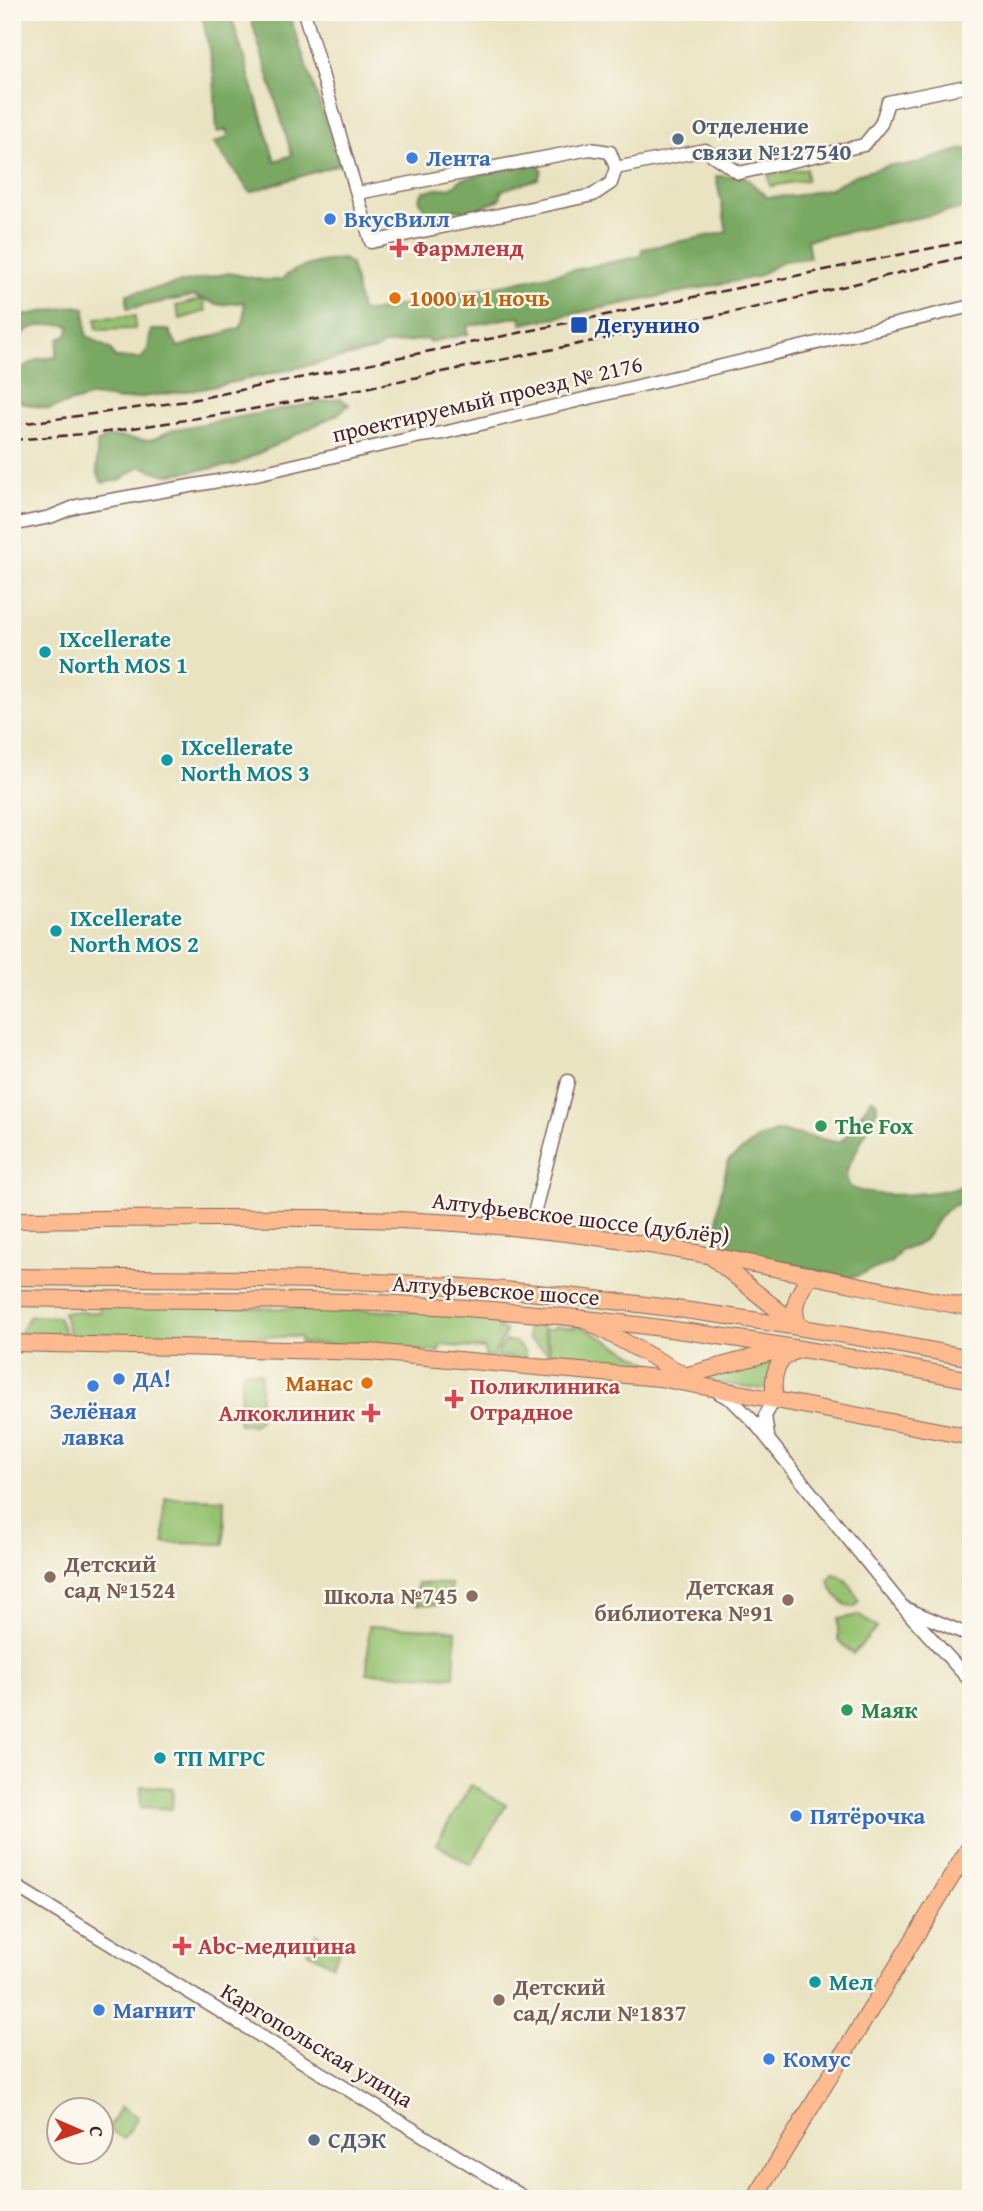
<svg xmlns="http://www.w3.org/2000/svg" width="983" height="2211" font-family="'Gentium Book Plus',serif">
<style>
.green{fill:#95c270;stroke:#70704e;stroke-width:2}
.forest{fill:#78a862;stroke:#616446;stroke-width:2}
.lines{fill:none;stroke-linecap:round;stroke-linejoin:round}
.minor-casing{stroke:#826460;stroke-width:15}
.major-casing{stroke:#826460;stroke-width:18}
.minor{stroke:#fff;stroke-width:12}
.major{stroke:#fcba8e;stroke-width:16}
.rail{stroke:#4a1f2b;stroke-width:2.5;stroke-dasharray:10 5;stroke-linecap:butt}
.service-dot{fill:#5c6f8a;stroke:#fbf7ec;stroke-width:2.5}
.shop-dot{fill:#3f7fe0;stroke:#fbf7ec;stroke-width:2.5}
.health-dot{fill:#e0444e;stroke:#fbf7ec;stroke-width:2.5}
.food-dot{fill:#e8710a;stroke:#fbf7ec;stroke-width:2.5}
.transit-dot{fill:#1a4fb4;stroke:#fbf7ec;stroke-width:2.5}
.culture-dot{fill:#0f9aa8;stroke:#fbf7ec;stroke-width:2.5}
.leisure-dot{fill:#2e9e5b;stroke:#fbf7ec;stroke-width:2.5}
.education-dot{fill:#8d6e63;stroke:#fbf7ec;stroke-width:2.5}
.labels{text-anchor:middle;stroke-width:5;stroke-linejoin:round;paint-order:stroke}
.service-label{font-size:23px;font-weight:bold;fill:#4e5e75;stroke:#fbf7ec;text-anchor:start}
.shop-label{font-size:23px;font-weight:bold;fill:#366cbe;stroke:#fbf7ec;text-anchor:start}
.health-label{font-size:23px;font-weight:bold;fill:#be3a42;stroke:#fbf7ec;text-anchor:start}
.food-label{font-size:23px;font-weight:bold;fill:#c56008;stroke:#fbf7ec;text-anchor:start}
.transit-label{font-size:23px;font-weight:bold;fill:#164399;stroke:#fbf7ec;text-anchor:start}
.street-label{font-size:23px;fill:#4a1f2b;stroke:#fbf7ec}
.culture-label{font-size:23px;font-weight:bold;fill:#0d838f;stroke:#fbf7ec;text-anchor:start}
.leisure-label{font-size:23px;font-weight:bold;fill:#27864d;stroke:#fbf7ec;text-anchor:start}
.education-label{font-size:23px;font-weight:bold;fill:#785e54;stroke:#fbf7ec;text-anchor:start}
</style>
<rect width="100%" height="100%" fill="#fbf7ec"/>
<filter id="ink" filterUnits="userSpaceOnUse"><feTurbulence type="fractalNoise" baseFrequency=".0143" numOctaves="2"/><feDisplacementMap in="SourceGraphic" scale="14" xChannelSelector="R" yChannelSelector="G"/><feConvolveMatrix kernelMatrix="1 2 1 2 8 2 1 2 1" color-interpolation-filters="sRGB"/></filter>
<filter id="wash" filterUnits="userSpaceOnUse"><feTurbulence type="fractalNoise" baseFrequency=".00686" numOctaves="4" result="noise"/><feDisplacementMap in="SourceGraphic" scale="28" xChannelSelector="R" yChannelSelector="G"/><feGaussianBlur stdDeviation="1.57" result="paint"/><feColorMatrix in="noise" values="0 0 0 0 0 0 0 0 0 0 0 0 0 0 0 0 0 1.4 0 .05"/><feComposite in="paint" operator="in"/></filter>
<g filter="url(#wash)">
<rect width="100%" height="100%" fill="#e9e3c1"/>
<g class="green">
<polygon points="806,169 807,180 770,186 768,175"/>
<polygon points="203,299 206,311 180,319 176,306"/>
<polygon points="135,316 135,329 97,330 96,318"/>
<path d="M100 1304 482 1313V1319L507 1322 498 1329 506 1331C505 1341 495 1345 494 1357L485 1356V1349L440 1345 439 1352 301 1343 299 1337 234 1336V1342L71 1339 63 1312H100Z"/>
<polygon points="30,1316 58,1317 67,1338 17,1337"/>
<polygon points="575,1323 655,1366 656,1370 554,1362 545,1329 553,1329 554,1326 575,1328"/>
<polygon points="528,1324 542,1325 549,1353 528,1339"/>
<polygon points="506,1341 515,1342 525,1352 525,1359 498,1357 499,1349"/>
<polygon points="777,1354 767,1390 705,1381 703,1377"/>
<polygon points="245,1370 261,1373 259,1421 254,1425 239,1424 242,1374"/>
<polygon points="165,1498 225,1500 224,1544 164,1543"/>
<path d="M833 1574C844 1574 856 1591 859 1602L854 1607C843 1608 831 1590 829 1580Z"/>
<polygon points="417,1583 451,1584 450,1605 416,1604"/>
<polygon points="859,1615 877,1628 853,1654 838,1640 838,1619"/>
<polygon points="369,1626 456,1630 454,1677 367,1673"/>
<polygon points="471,1785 506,1805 471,1865 436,1844"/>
<polygon points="141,1786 173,1788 172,1809 140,1807"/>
<polygon points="316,1934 341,1947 332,1965 307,1951"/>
<polygon points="121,2107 138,2117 124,2139 108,2129"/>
</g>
<g class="forest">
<polygon points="211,12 230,12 275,161 292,155 249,12 285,12 290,17 340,164 250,192 214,143 228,137 227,130 217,132 214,77 203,19"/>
<path d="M964 149H971V207L807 240 810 258 784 261 756 277 522 324 520 316 467 326 468 334 429 342 428 339 384 345 376 350 202 389 121 400 93 396 49 409 22 403 12 391V365L23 368 38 359 56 357 59 339 67 335 70 326C61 323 34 324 25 332 19 338 21 340 12 342V317L76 306 85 308 86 335 111 350 115 358H142L148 349 151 330H169L178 347 240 328 244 320V302L220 305 193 296 127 309V294L229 273 263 280H281C294 266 325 260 343 259L351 264 361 310 371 312 641 256 642 249 727 232 716 176 745 177 767 197 794 196 831 188 855 175 891 165H910Z"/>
<polygon points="537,163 542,170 538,179 502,190 500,199 473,212 454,209 435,214 425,211 419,198 424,191 452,187 462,179"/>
<path d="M341 398 349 405 338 414 235 465 166 475 140 466 120 480 102 483 97 471V443C116 429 132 444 153 439 161 437 168 430 177 429 232 418 286 409 341 398Z"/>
<path d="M871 1099 876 1101 877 1110 848 1167 846 1176 849 1186C874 1201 944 1194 970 1183L971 1200C923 1209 942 1245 902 1249L891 1263 851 1278 731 1252C707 1226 722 1192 728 1161L760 1137 780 1131 837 1142 843 1140Z"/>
</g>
</g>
<g filter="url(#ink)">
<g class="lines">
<defs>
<g id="minor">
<polyline points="304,12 371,242 593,195 611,183 616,168 610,152 590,149 358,193"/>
<polyline points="616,168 705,150 739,173 864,145 881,124 888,102 971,85"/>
<polyline points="12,525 50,517 77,506 252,475 421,436 443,433 971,306"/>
<polyline points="530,1229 568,1081"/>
<polyline points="719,1393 732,1400 755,1423 903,1607 971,1682"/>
<polyline points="768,1436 765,1416 775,1398"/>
<polyline points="907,1609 971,1636"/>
<polyline points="969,1679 965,1668 971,1653"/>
<polyline points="12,1884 527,2199"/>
</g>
<g id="major">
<path d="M12 1220C181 1219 350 1212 519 1228 671 1242 821 1279 971 1308"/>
<polyline points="713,1258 794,1323"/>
<path d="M12 1277C167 1279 324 1276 478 1288 645 1300 807 1327 971 1358"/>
<path d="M12 1298C167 1301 324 1297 478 1309 645 1321 807 1348 971 1380"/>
<polyline points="587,1321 690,1378"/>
<path d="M799 1326C789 1305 800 1293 810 1275"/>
<polyline points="12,1343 370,1352 659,1378 971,1437"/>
<polyline points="681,1377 787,1348"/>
<path d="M775 1398C771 1377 776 1356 799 1350"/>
<polyline points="755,2199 971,1845"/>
</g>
</defs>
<use href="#minor" class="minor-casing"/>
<use href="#major" class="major-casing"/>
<use href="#minor" class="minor"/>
<use href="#major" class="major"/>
<g class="rail">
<polyline points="12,425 187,401 971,240"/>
<polyline points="12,440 107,432 237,412 365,388 777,303 971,255"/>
</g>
</g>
</g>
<g class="service-dot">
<circle cx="678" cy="139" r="7"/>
<circle cx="314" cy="2140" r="7"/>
</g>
<g class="shop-dot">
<circle cx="412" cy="158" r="7"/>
<circle cx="330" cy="219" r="7"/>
<circle cx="119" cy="1379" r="7"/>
<circle cx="93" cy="1386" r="7"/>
<circle cx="796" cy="1816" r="7"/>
<circle cx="99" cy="2010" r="7"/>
<circle cx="769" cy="2059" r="7"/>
</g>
<g class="health-dot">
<path d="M395.5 237.5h7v7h7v7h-7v7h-7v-7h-7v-7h7z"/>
<path d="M450.5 1388.5h7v7h7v7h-7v7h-7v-7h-7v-7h7z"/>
<path d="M367.5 1402.5h7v7h7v7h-7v7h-7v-7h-7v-7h7z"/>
<path d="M178.5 1935.5h7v7h7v7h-7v7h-7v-7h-7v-7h7z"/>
</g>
<g class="food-dot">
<circle cx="395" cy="298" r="7"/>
<circle cx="367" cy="1383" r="7"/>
</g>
<rect class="transit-dot" x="570" y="316" width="18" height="18" rx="3.5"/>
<g class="culture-dot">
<circle cx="45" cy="652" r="7"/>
<circle cx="167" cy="760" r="7"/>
<circle cx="56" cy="931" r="7"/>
<circle cx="160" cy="1758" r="7"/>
<circle cx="815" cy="1982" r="7"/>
</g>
<g class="leisure-dot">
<circle cx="821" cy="1126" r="7"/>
<circle cx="847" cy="1710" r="7"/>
</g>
<g class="education-dot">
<circle cx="50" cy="1577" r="7"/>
<circle cx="472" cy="1596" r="7"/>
<circle cx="788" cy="1600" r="7"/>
<circle cx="499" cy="2000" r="7"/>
</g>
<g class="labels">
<g class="service-label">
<text x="692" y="134">Отделение<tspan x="692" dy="26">связи №127540</tspan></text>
<text x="328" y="2148">СДЭК</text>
</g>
<g class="shop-label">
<text x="426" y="166">Лента</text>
<text x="344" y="227">ВкусВилл</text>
<text x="133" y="1387">ДА!</text>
<text x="93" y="1419" text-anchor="middle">Зелёная<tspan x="93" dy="26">лавка</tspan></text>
<text x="810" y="1824">Пятёрочка</text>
<text x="113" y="2018">Магнит</text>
<text x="783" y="2067">Комус</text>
</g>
<g class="health-label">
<text x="413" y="256">Фармленд</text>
<text x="470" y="1394">Поликлиника<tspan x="470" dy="26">Отрадное</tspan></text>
<text x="355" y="1421" text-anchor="end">Алкоклиник</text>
<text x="198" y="1954">Abc-медицина</text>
</g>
<g class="food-label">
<text x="409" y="306">1000 и 1 ночь</text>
<text x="353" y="1391" text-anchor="end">Манас</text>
</g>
<g class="transit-label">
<text x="595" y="333">Дегунино</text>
</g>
<g class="street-label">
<text transform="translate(487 399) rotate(-13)" y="8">проектируемый проезд № 2176</text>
<text transform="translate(581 1218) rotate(7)" y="8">Алтуфьевское шоссе (дублёр)</text>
<text transform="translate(496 1290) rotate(4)" y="8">Алтуфьевское шоссе</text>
<text transform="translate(317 2045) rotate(31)" y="8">Каргопольская улица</text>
</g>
<g class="culture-label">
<text x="59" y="647">IXcellerate<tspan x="59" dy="26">North MOS 1</tspan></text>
<text x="181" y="755">IXcellerate<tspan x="181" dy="26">North MOS 3</tspan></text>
<text x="70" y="926">IXcellerate<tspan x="70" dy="26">North MOS 2</tspan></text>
<text x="174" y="1766">ТП МГРС</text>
<text x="829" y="1990">Мел</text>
</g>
<g class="leisure-label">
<text x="835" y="1134">The Fox</text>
<text x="861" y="1718">Маяк</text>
</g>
<g class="education-label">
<text x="64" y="1572">Детский<tspan x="64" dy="26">сад №1524</tspan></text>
<text x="774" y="1595" text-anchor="end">Детская<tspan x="774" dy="26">библиотека №91</tspan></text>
<text x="458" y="1604" text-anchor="end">Школа №745</text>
<text x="513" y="1995">Детский<tspan x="513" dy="26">сад/ясли №1837</tspan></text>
</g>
</g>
<rect width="983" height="2211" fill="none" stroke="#fbf7ec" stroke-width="42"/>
<g transform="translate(80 2131) rotate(92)"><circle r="33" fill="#fbf7ec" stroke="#b4a19f" stroke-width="2"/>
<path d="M0-5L12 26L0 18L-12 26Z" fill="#c8321e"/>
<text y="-10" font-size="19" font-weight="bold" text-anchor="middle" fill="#4a1f2b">С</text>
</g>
</svg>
